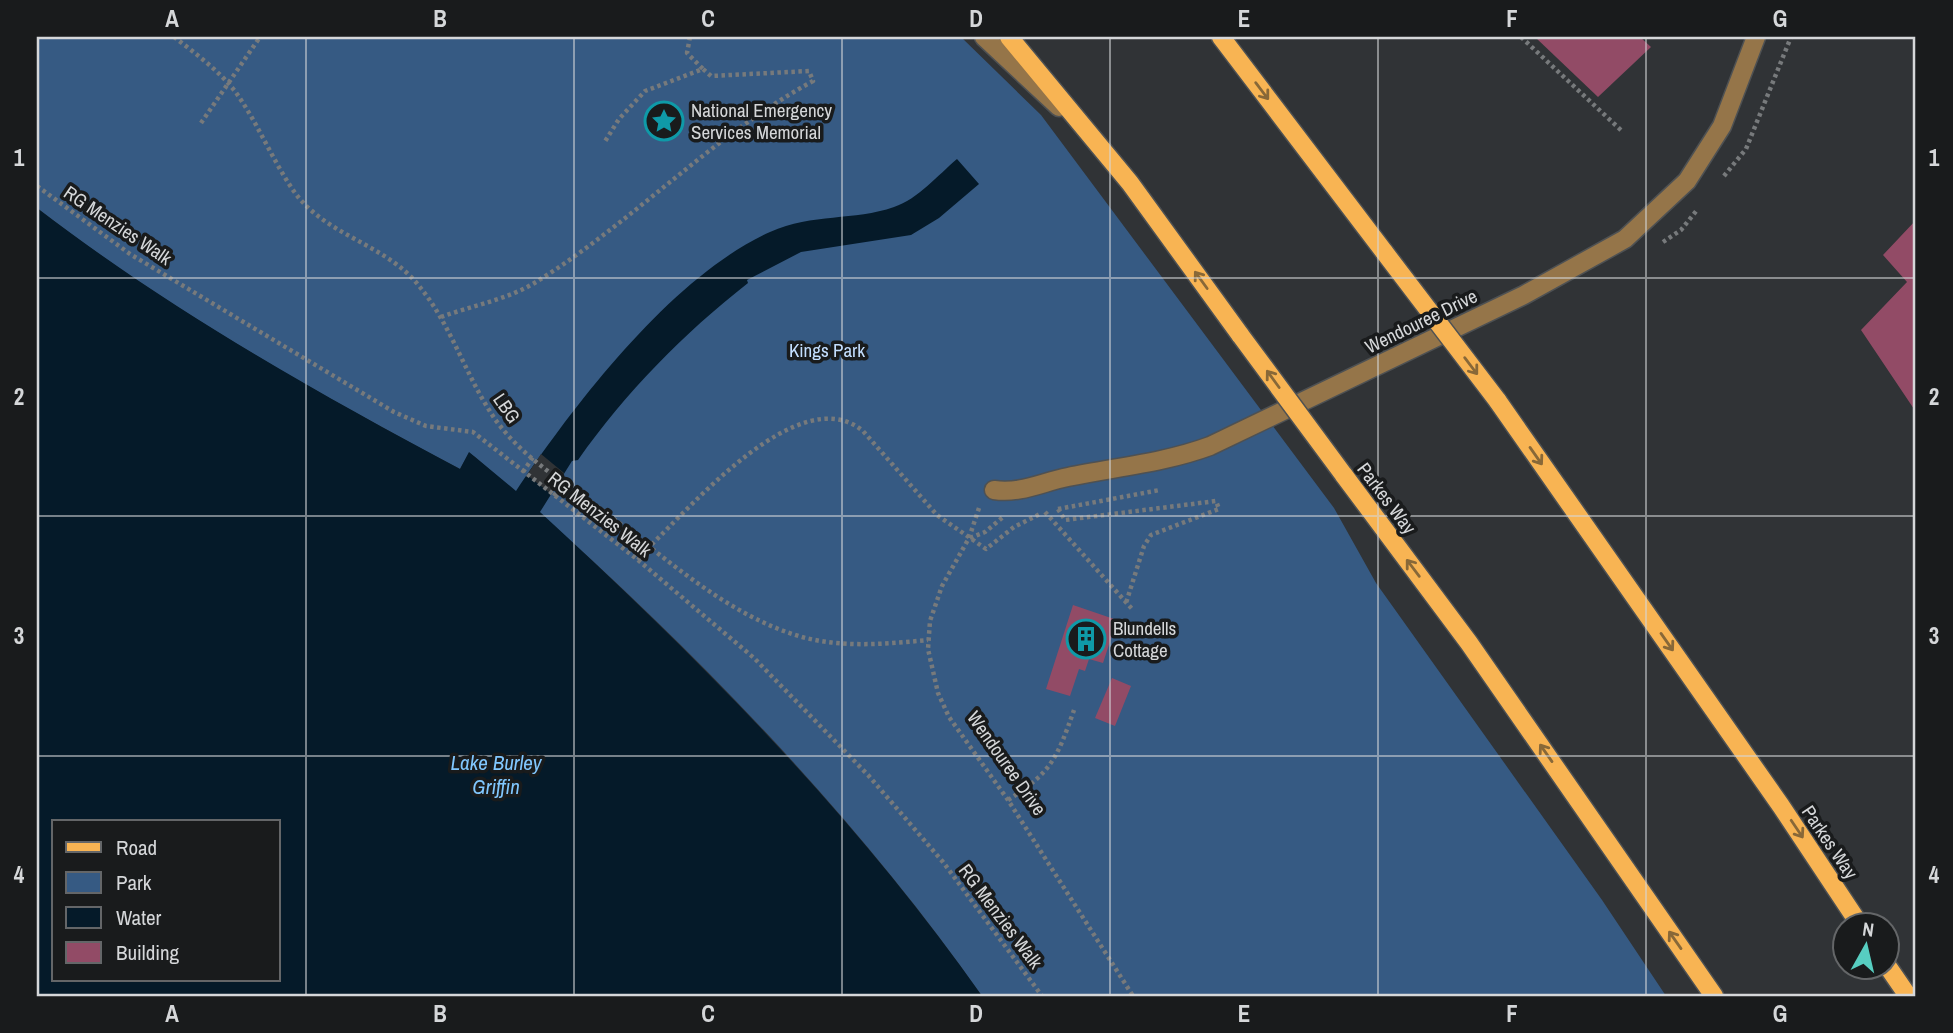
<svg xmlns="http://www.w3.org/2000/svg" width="1953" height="1033" font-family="'Archivo Narrow',sans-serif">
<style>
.green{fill:#365a83}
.water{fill:#051a29;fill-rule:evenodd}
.pier{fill:#303336}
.building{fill:#924b66}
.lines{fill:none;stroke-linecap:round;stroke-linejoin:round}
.minor-casing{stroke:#4e5153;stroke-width:21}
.major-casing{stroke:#4e5153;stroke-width:21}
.path{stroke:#777a7c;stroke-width:4.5;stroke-dasharray:3.5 3.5;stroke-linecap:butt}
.minor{stroke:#957549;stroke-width:18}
.major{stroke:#f8b453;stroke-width:18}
.major-bridge-casing{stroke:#4e5153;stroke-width:21;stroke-linecap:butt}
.major-bridge{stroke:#f8b453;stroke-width:18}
.oneway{stroke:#886838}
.grid{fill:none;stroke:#d5d7d9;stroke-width:2;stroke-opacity:0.55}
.labels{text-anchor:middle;stroke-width:7;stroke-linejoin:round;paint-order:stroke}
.poi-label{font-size:19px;fill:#d5d7d9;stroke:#191b1c;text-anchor:start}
.street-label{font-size:19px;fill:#d5d7d9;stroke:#191b1c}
.park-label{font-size:19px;fill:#c4dfff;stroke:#191b1c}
.water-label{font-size:21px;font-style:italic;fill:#81c7fe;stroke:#191b1c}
.neatline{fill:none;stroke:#d5d7d9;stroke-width:2.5}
.grid-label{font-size:23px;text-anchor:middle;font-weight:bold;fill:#d5d7d9}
</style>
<rect width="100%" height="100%" fill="#303336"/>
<path class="green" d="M37 37H961L1041 115 1334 508 1376 583 1602 900 1666 996H982C845 800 657 611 475 457L469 453 460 469C313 391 169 310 37 208Z"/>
<path class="water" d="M957 159 979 184 939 218 911 235 801 252 747 280 748 283C683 334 626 392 578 460L572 461 540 512C700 659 857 818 982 996H37V208C169 309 313 391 460 469L469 452 516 491C574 405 672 276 770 232 813 213 854 221 894 207 918 199 938 175 957 159ZM54 821H278V979H54Z"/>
<polygon class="pier" points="541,454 564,473 551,494 527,475"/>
<g class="building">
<polygon points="1535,37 1640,37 1651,47 1598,97"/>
<polygon points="1916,220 1916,412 1861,330 1907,282 1883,255"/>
<polygon points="1073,605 1117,620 1103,663 1089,659 1085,671 1079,669 1070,696 1046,689"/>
<polygon points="1112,678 1131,686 1115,726 1095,718"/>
</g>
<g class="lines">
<defs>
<g id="minor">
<polyline points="984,37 1059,107"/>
<path d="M994 490C1021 494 1042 482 1068 477 1116 467 1164 463 1210 446L1524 295 1625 239 1687 181 1722 126 1756 37"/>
</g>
<g id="major">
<polyline points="1009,37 1130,183 1241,336"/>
<polyline points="1221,37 1385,253"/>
<polyline points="1497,400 1781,806 1860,925"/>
<polyline points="1343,474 1469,643 1714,996"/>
<polyline points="1886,964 1908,996"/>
</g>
</defs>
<use href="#minor" class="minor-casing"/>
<use href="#major" class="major-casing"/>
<g class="path">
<path d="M174 37C195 53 221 72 237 94 258 124 272 159 293 190 323 234 379 242 414 280 449 319 463 370 491 413 517 455 567 484 606 513 666 558 728 616 802 637 843 648 886 644 928 640"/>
<polyline points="690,37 687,53 703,69"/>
<polyline points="1521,37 1623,132"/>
<polyline points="201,123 260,37"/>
<polyline points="1724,176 1746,149 1791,37"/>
<polyline points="37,186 130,254 394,412 426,426 473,432 638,560 754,658 868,775 943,862 1042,996"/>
<polyline points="1663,242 1681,230 1697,210"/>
<path d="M441 317C471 306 509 299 536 282 633 222 712 136 813 81L809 71 711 76 703 69 645 91 619 119 604 143"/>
<polyline points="523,472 533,457"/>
<polyline points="554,496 563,482"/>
<polyline points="979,508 969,538 942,586 930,621 928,649 938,693 949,717 1008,800 1133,996"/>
<polyline points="1058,509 1160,490"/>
<polyline points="1058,509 1065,520 1216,501 1219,509 1151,535 1144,546 1126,603"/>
<polyline points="1045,512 1133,610"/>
<polyline points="970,538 985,532 1003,517"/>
<path d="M638 560 650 546C692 506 800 379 863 431L937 515 986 549 1014 527 1040 514"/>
<path d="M1008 800C1052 772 1057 758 1074 710"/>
</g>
<use href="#minor" class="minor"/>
<use href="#major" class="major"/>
<defs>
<g id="major-bridge">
<polyline points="1385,253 1497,400"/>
<polyline points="1241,336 1343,474"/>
</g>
</defs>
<use href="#major-bridge" class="major-bridge-casing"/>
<use href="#major-bridge" class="major-bridge"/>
</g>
<defs><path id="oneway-shaft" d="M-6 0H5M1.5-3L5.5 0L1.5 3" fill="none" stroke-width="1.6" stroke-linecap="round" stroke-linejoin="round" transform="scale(1.75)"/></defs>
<g class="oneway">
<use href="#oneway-shaft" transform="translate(1262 91) rotate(53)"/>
<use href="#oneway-shaft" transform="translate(1201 280) rotate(-126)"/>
<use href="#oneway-shaft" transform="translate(1471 366) rotate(53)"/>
<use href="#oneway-shaft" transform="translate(1273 379) rotate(-126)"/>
<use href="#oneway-shaft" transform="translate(1536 456) rotate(55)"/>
<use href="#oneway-shaft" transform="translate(1413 568) rotate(-127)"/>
<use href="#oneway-shaft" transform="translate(1667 642) rotate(55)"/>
<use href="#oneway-shaft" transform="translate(1546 753) rotate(-125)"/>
<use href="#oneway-shaft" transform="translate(1797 829) rotate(56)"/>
<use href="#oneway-shaft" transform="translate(1675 940) rotate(-125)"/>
</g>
<path class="grid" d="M306 37V996M574 37V996M842 37V996M1110 37V996M1378 37V996M1646 37V996M37 278H1916M37 516H1916M37 756H1916"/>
<defs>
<symbol id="sight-ring" viewBox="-11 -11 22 22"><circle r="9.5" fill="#191b1c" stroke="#0f9aa8" stroke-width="1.5"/><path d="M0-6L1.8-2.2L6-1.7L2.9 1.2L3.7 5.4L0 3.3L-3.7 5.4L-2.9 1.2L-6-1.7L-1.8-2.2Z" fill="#0f9aa8"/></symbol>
<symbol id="building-ring" viewBox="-11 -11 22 22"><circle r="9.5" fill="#191b1c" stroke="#0f9aa8" stroke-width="1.5"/><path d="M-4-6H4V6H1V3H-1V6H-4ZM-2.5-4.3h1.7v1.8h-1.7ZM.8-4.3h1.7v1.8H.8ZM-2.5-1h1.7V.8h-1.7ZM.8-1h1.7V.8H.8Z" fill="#0f9aa8"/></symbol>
</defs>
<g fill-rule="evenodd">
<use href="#sight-ring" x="642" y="99" width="44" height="44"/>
<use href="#building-ring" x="1064" y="617" width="44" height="44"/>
</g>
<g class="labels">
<g class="poi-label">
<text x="691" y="117">National Emergency<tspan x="691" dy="22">Services Memorial</tspan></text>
<text x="1113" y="635">Blundells<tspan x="1113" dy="22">Cottage</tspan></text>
</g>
<g class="street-label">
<text transform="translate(118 225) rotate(34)" y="7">RG Menzies Walk</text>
<text transform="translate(1421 321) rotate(-26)" y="7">Wendouree Drive</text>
<text transform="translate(507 408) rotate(55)" y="7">LBG</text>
<text transform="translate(1387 498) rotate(53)" y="7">Parkes Way</text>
<text transform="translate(600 514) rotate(38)" y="7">RG Menzies Walk</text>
<text transform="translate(1007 763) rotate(55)" y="7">Wendouree Drive</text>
<text transform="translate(1830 842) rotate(56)" y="7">Parkes Way</text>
<text transform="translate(1001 916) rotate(53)" y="7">RG Menzies Walk</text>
</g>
<g class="park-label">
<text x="827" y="357">Kings Park</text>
</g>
<g class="water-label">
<text x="496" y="770">Lake Burley<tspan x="496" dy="24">Griffin</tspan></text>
</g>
</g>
<rect width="1953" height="1033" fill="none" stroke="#191b1c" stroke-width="77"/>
<rect x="52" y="820" width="228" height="161" fill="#191b1c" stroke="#646668" stroke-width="2"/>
<rect x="66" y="842" width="35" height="10" fill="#f8b453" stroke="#646668" stroke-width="2"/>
<text x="116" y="855" font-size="21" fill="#d5d7d9">Road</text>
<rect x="66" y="872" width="35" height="21" fill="#365a83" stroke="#646668" stroke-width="2"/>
<text x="116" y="890" font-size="21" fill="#d5d7d9">Park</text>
<rect x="66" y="907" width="35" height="21" fill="#051a29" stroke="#646668" stroke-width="2"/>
<text x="116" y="925" font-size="21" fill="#d5d7d9">Water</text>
<rect x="66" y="942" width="35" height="21" fill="#924b66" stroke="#646668" stroke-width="2"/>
<text x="116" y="960" font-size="21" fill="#d5d7d9">Building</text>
<g transform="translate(1866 946) rotate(8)"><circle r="33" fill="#191b1c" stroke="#646668" stroke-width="2"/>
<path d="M0-5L12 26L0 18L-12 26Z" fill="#57cec1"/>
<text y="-10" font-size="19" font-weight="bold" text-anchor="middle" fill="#d5d7d9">N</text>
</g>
<rect x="38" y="38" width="1876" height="957" class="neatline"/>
<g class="grid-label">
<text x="172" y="27">A</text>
<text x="440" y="27">B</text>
<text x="708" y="27">C</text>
<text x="976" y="27">D</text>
<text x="1244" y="27">E</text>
<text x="1512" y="27">F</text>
<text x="1780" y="27">G</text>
<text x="19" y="166">1</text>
<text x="1934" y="166">1</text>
<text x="19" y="405">2</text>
<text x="1934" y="405">2</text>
<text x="19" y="644">3</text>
<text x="1934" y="644">3</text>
<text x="19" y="883">4</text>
<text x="1934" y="883">4</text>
<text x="172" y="1022">A</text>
<text x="440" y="1022">B</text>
<text x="708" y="1022">C</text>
<text x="976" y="1022">D</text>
<text x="1244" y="1022">E</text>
<text x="1512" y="1022">F</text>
<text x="1780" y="1022">G</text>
</g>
</svg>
